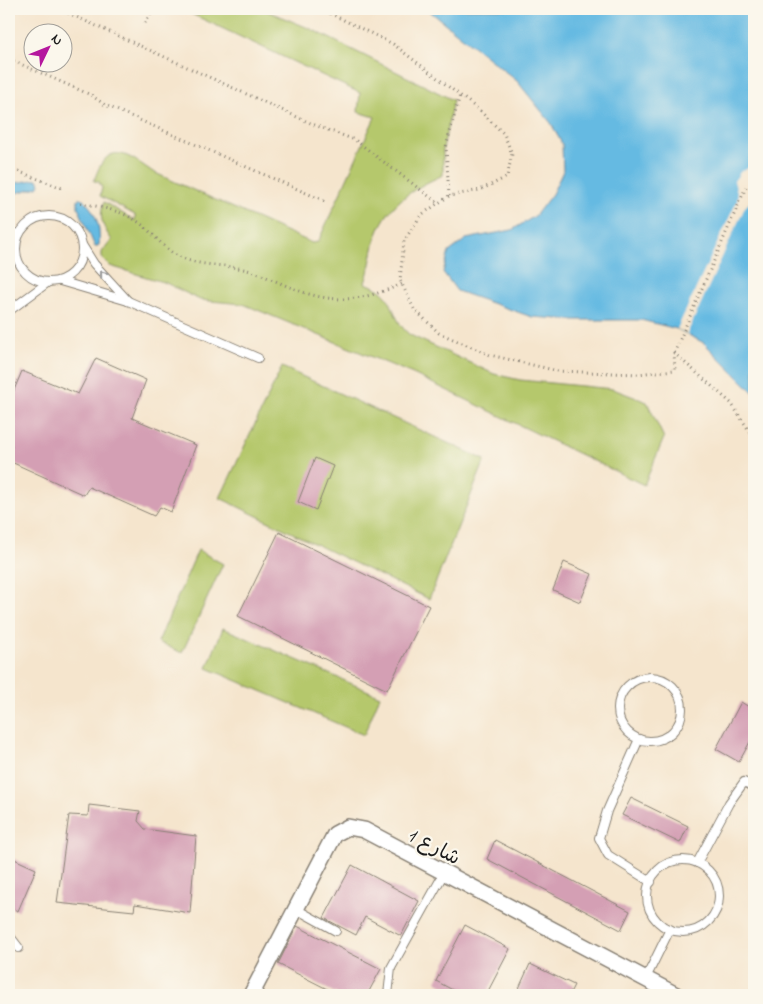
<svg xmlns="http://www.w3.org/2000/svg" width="763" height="1004" font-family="'Indie Flower','Playpen Sans Arabic',sans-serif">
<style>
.green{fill:#b5c86c;stroke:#687244}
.water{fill:#65bae2;stroke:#406b7f}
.pier{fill:#f5e5cd}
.building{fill:#d49fb4}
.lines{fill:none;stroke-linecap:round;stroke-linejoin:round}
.lane-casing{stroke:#888074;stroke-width:10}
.street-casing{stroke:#888074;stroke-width:18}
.path{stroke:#888074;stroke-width:3;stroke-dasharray:1 4;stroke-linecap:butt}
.lane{stroke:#fff;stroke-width:8}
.street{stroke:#fff;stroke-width:15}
.oneway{stroke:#999}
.labels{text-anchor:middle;stroke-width:4.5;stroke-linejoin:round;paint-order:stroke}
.street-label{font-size:20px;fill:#1c1c1c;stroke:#fbf7ec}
</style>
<rect width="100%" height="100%" fill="#fbf7ec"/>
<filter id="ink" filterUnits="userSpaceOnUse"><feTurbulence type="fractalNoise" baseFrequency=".02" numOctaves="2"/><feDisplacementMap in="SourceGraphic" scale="10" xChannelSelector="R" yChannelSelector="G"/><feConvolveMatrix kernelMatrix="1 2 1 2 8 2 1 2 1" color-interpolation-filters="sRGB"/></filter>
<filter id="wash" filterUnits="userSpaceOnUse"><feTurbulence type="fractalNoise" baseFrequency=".0096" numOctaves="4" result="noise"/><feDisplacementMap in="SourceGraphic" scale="20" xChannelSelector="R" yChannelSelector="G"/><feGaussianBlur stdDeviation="1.12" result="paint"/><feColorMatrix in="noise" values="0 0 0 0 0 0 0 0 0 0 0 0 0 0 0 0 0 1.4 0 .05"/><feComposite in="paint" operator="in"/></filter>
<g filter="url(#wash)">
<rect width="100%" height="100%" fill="#f5e5cd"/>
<g class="green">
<path d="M181 9H262L311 29 453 100 443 149V175C412 189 385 205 375 241 371 255 370 269 365 283 400 295 387 316 410 335L494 374 520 380 613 389 647 402 664 438 644 485 413 374 243 304 200 300 166 283 110 266 102 258V252L112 240C103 228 98 216 104 202L135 221V215L100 196 102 188 99 182 94 181C107 139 126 153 153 172L312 243 318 242 375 117 358 112 360 93Z"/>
<polygon points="282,367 485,460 429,599 220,498"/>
<polygon points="198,550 223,564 182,653 158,642"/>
<polygon points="223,628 380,696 364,735 207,668"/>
</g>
<g class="water">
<polygon points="427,9 754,9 754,393 704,343 677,329 641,320 574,320 532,317 457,291 443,272 449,252 466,239 512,230 535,216 552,194 563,171 562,144 551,123 517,81"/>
<polygon points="38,179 40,184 38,187 9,195 10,184"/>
<path d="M78 199H82C96 210 101 228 99 245L95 247 78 207Z"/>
</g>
<polygon class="pier" points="748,168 754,168 754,198 745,207 687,334 677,329 737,201 738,196 734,181 741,171"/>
<g id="blocks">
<g class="building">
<polygon points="96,358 146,380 132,418 196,445 171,512 160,507 154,516 89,487 84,495 9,461 12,445 9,443 9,402 22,371 78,394"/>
<polygon points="315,458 333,466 316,510 298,502"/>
<polygon points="279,532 429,606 387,690 238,616"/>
<polygon points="564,562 592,574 580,602 553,590"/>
<polygon points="741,702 754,710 754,739 752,738 739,762 716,749"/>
<polygon points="631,798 688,826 680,843 622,815"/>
<polygon points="89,805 140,811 138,821 145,829 196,836 190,913 135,904 134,911 57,903 69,815 88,816"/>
<polygon points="495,840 630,911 621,930 487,859"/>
<polygon points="10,857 36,869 18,911 9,907"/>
<polygon points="352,865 419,901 401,936 365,917 356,935 324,918"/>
<polygon points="465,925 510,949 486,995 462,995 436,981"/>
<polygon points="297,926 381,969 367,995 339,995 278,964"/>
<polygon points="530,964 574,985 569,995 516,995"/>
</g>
</g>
</g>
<g filter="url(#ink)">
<use href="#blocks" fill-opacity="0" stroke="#888074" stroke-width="1"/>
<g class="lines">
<defs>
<g id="lane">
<circle cx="49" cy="249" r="33"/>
<polyline points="9,232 19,234"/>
<polyline points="82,245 94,264 128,301"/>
<polyline points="60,281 128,301 258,358"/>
<polyline points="9,311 47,283"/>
<circle cx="650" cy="709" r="32"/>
<polyline points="639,739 607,811 599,838 608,855 651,882"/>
<circle cx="683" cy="896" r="36"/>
<polyline points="697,863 729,803 744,782 754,787"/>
<polyline points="296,909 336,931"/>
<polyline points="9,935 19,948"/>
<polyline points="645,980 670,929"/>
<polyline points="388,995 391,968 444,873"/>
<polyline points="752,995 754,991"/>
</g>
<polyline id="street" points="251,995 335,834 348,827 364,830 676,995"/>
</defs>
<use href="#lane" class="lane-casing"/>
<use href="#street" class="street-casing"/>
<g class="path">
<polyline points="59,9 317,126 355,140 438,203"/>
<polyline points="321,9 393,44 479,110 504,134 512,154 507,177 480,190 449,196 421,215 404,241 400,280 414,309 439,333 490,355 558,371 637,374 675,370 674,353 731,403 754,438"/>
<polyline points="145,23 153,9"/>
<polyline points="9,59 91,95 105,105 327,202"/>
<polyline points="9,168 65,189"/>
<polyline points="449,196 446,147 460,95"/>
<path d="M81 203C99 207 120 210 135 220 151 229 160 246 176 255 196 266 216 264 238 268 257 271 274 281 292 288 333 305 362 301 402 284"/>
<polyline points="674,353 746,187"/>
</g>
<use href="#lane" class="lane"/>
<use href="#street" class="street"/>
</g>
<defs><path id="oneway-chevron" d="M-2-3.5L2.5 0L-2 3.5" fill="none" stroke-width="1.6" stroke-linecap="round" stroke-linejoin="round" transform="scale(1.25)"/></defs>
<use class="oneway" href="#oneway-chevron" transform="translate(103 274) rotate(-129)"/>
</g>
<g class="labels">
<g class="street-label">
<text transform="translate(435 846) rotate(28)" y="7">شارع 1</text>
</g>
</g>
<rect width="763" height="1004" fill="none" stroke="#fbf7ec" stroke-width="30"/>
<g transform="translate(48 48) rotate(47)"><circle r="24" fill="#fbf7ec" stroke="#a29f99"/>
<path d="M0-4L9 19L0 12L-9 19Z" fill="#b5179e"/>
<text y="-8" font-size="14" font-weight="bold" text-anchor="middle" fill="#1c1c1c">N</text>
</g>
</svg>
